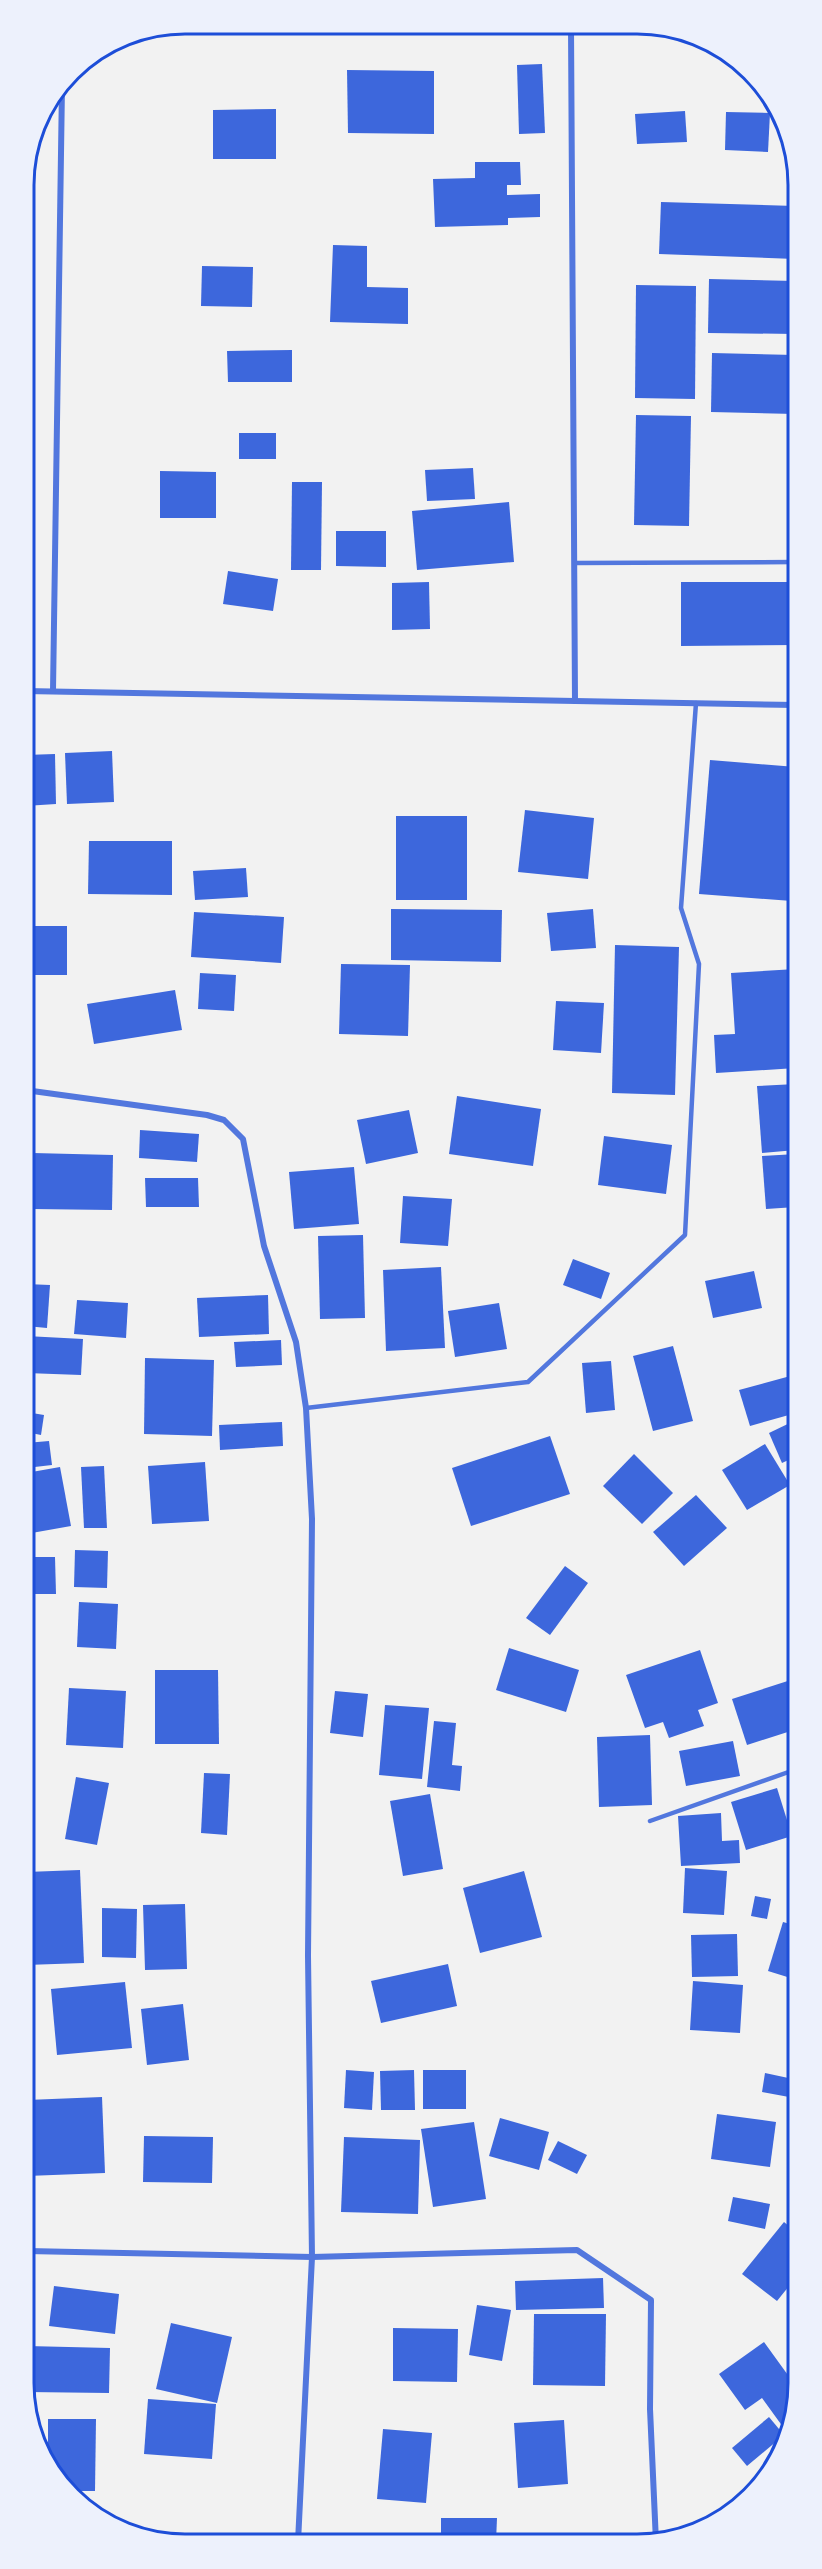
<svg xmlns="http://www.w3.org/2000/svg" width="822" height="2569" font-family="'Titillium Web',sans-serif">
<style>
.building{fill:#3d67dc}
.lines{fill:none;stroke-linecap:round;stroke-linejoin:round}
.service{stroke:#5277de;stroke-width:4.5}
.minor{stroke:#5277de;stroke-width:6}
.rim{fill:none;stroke:#1d4ed8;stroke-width:3}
</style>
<rect width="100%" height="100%" fill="#f2f2f2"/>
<g class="building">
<polygon points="542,64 545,133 519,134 517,65"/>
<polygon points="347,70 434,71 434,134 348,133"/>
<polygon points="276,109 276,159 213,159 213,110"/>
<polygon points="685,111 687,142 637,144 635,114"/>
<polygon points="726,112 770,113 768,152 725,150"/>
<polygon points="475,162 520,162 521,185 507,185 507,195 540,194 540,217 508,218 508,225 435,227 433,179 475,178"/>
<polygon points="25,173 35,174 34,216 24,216"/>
<polygon points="661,202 795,206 795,259 659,254"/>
<polygon points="333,245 367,246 367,287 408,288 408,324 330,322"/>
<polygon points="202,266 253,267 252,307 201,306"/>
<polygon points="709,279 795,281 795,334 708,333"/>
<polygon points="636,285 696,286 695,399 635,398"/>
<polygon points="292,350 292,382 228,382 227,351"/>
<polygon points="712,353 795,355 795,414 711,412"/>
<polygon points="636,415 691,416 689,526 634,525"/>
<rect x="239" y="433" width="37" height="26"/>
<polygon points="473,468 475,499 427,501 425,470"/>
<polygon points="160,471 216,472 216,518 160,518"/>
<polygon points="292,482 322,482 321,570 291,570"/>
<polygon points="509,502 514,562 417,570 412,511"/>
<polygon points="336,531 386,531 386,567 336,566"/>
<polygon points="228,571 278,579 273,611 223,604"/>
<polygon points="429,582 430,629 392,630 392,583"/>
<polygon points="681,582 795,582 796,645 681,646"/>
<polygon points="112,751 114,802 67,804 65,753"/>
<polygon points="55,754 56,804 25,806 25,755"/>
<polygon points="710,760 796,767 796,859 792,901 699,894"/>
<polygon points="525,810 594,818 588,879 518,872"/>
<rect x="396" y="816" width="71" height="84"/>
<polygon points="89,841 172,841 172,895 88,894"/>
<polygon points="246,868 248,897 195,900 193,871"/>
<polygon points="391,909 502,910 501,962 391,960"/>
<polygon points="593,909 596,948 551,951 547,913"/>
<polygon points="194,912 284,917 281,963 191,957"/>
<rect x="25" y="926" width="42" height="49"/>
<polygon points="615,945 679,947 675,1095 612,1093"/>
<polygon points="341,964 410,965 408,1036 339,1034"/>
<polygon points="796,969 796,1068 716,1073 714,1035 735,1034 731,973"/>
<polygon points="200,973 236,975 234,1011 198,1009"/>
<polygon points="175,990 182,1030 94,1044 87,1004"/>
<polygon points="556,1001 604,1003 601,1053 553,1050"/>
<polygon points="796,1084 796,1150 762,1153 757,1086"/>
<polygon points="457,1096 541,1109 533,1166 449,1154"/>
<polygon points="409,1110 418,1153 366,1164 357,1120"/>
<polygon points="140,1130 199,1134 197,1162 139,1158"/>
<polygon points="604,1136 672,1145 666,1194 598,1185"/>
<polygon points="33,1153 113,1155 112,1210 32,1209"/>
<polygon points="796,1154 796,1207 766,1209 762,1156"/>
<polygon points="354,1167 359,1224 294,1229 289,1172"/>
<polygon points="145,1178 198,1178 199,1207 146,1207"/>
<polygon points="403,1196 452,1199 448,1246 400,1243"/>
<polygon points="363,1235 365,1318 320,1319 318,1236"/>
<polygon points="573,1259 610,1273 601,1299 563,1285"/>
<polygon points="441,1267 445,1348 386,1351 383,1270"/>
<polygon points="754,1271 762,1308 713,1318 705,1281"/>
<polygon points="26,1284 50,1285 47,1328 26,1326"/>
<polygon points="268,1295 269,1334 199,1337 197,1298"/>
<polygon points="77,1300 128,1303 126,1338 74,1334"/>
<polygon points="499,1303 507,1349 455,1357 448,1311"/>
<polygon points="26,1336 83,1339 81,1375 26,1373"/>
<polygon points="281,1340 282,1365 236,1367 234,1342"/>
<polygon points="673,1346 693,1421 653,1431 633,1356"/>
<polygon points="145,1358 214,1360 212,1436 144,1434"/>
<polygon points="611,1361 615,1410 586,1413 582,1363"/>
<polygon points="794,1375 796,1384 796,1413 750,1426 739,1390"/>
<polygon points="26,1412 44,1415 41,1435 26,1432"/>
<polygon points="796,1420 797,1456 782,1463 769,1433"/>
<polygon points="282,1422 283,1446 220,1450 219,1425"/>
<polygon points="550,1436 570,1494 471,1526 452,1468"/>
<polygon points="49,1441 52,1465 26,1468 26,1443"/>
<polygon points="765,1444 790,1485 747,1510 722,1470"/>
<polygon points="634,1454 673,1493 642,1524 603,1486"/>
<polygon points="205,1462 209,1521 152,1524 148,1466"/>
<polygon points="104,1466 107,1528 84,1528 81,1467"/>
<polygon points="60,1467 71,1526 26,1534 26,1473"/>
<polygon points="696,1495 727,1528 684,1566 653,1532"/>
<polygon points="75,1550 108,1551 107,1588 74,1587"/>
<polygon points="26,1557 55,1557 56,1594 26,1594"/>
<polygon points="565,1566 588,1583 550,1635 526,1618"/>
<polygon points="79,1602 118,1604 116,1649 77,1647"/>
<polygon points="509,1648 579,1670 566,1712 496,1690"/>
<polygon points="700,1650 718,1703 698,1710 704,1726 669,1738 663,1722 645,1728 626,1675"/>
<polygon points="155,1670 218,1670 219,1744 155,1744"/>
<polygon points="797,1678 797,1729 747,1745 732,1699"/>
<polygon points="69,1688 126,1691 123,1748 66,1745"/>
<polygon points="335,1691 368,1694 363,1737 330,1733"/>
<polygon points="385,1705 429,1708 422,1779 379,1775"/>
<polygon points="434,1721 456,1723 452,1765 462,1766 460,1791 427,1787"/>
<polygon points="650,1735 652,1805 599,1807 597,1737"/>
<polygon points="733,1741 740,1776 686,1786 679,1751"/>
<polygon points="204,1773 230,1774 227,1835 201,1833"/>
<polygon points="76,1777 109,1783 97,1845 65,1839"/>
<polygon points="777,1788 792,1836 746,1850 731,1802"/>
<polygon points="430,1794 443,1869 403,1876 390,1801"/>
<polygon points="721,1813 722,1841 739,1840 740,1863 681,1866 678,1816"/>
<polygon points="685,1868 727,1871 724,1915 683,1913"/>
<polygon points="80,1870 84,1963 26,1965 26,1872"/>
<polygon points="524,1871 542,1937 480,1953 463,1888"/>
<polygon points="755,1896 771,1899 767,1919 751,1916"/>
<polygon points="185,1904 187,1969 145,1970 143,1905"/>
<polygon points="102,1908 137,1909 136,1958 102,1957"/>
<polygon points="783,1922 797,1926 797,1980 768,1971"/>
<polygon points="737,1934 738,1976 692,1977 691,1935"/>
<polygon points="448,1964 457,2006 381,2023 371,1981"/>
<polygon points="693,1981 743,1985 740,2033 690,2030"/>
<polygon points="125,1982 132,2048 57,2055 51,1989"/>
<polygon points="795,1994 797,1994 797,2031 788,2029"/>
<polygon points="183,2004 189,2060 147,2065 141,2009"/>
<polygon points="346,2070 374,2072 372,2110 344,2108"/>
<polygon points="414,2070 415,2110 381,2110 380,2071"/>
<rect x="423" y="2070" width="43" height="39"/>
<polygon points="765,2073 793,2079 789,2097 762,2092"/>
<polygon points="102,2097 105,2173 27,2176 27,2100"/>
<polygon points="717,2114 776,2122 770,2167 711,2159"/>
<polygon points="500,2118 549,2132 539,2170 489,2156"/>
<polygon points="474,2122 486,2199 433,2207 421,2129"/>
<polygon points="144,2136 213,2137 212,2183 143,2182"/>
<polygon points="344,2137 420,2140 418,2214 341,2212"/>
<polygon points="558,2141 587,2155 577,2174 548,2160"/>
<polygon points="733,2197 770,2204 765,2229 728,2221"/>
<polygon points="784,2222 797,2233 798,2275 777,2301 742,2274"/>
<polygon points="603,2278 604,2308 516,2310 515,2281"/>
<polygon points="54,2286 119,2294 115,2334 49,2326"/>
<polygon points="477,2305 511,2310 502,2361 469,2355"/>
<polygon points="534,2314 606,2314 605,2386 533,2385"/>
<polygon points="171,2323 232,2337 217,2403 156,2389"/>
<polygon points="393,2328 458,2329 457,2382 393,2381"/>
<polygon points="764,2342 798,2389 791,2421 783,2427 762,2398 745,2410 719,2374"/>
<polygon points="27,2346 110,2348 109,2393 27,2392"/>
<polygon points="148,2399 216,2404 212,2459 144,2454"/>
<polygon points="769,2417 784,2435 747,2466 732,2448"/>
<polygon points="48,2419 96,2419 95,2491 67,2491 48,2454"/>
<polygon points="564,2420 568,2484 518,2488 514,2423"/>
<polygon points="383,2429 432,2433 426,2503 377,2499"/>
<polygon points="441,2518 497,2518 496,2542 441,2542"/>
</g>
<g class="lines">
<g class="service">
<polyline points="575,563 795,562"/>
<polyline points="306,1408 528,1382 685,1235 699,964 681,908 696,703"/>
<polyline points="650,1821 797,1769"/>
</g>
<g class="minor">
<polyline points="571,27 575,701"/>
<polyline points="25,691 796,705"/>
<polyline points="53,691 62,86"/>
<polyline points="25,1090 207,1115 224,1120 243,1139 264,1246 296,1342 306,1408 312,1519 308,1956 312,2257 298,2542"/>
<polyline points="27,2251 312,2257 577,2250 651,2300 650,2409 656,2542"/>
</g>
</g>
<path d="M0 0H822V2569H0ZM185 34H637A151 151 0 0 1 788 185V2383A151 151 0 0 1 637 2534H185A151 151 0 0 1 34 2383V185A151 151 0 0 1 185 34Z" fill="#edf1fc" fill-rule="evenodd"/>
<path class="rim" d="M185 34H637A151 151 0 0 1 788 185V2383A151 151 0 0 1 637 2534H185A151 151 0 0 1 34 2383V185A151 151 0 0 1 185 34Z"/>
</svg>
